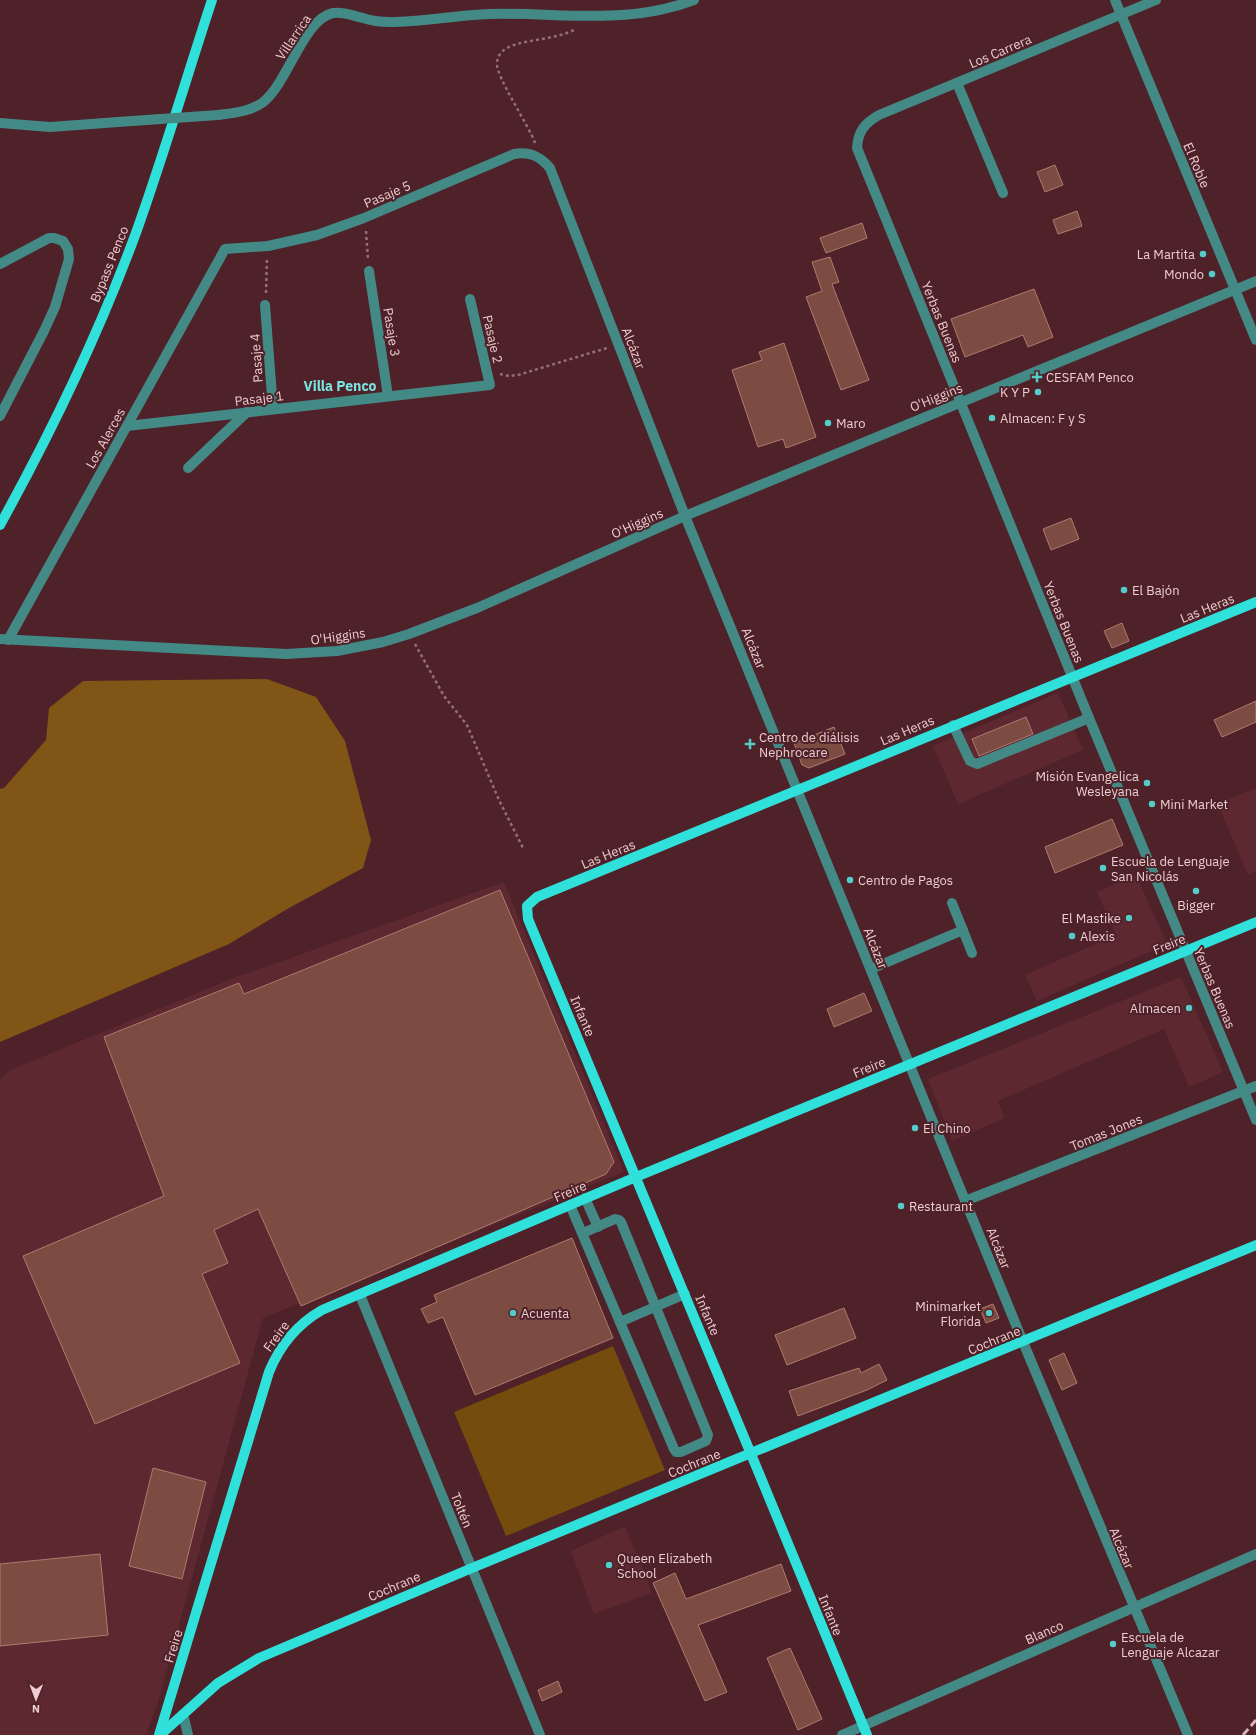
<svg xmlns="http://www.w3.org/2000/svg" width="1256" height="1735" font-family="'IBM Plex Sans',sans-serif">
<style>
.built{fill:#5e2831}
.green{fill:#744c0e}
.forest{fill:#805516}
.building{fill:#7c4b41;stroke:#b07a6f}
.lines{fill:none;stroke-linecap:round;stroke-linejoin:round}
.path{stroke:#966e74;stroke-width:2.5;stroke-dasharray:3 3;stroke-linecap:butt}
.minor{stroke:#438986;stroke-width:10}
.major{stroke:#30e0db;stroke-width:10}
.rail{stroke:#d4b3b7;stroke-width:3;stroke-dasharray:8 4;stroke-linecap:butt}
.minor-bridge{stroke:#438986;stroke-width:10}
.poi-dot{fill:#54cdc9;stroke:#4f2129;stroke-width:1.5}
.labels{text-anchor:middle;stroke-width:4;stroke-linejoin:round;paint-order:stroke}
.street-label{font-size:13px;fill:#eccdd0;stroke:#4f2129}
.poi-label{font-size:13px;fill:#eccdd0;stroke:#4f2129;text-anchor:start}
.neighbourhood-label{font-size:14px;font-weight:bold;fill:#7ae6e1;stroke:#4f2129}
</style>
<rect width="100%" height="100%" fill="#4f2129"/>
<g class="built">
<polygon points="1058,693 1083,750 958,804 933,746"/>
<polygon points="1256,788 1256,871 1248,875 1218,804"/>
<polygon points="1136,875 1167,944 1037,1001 1025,975 1116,935 1097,892"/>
<polygon points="504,882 624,1172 263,1318 158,1702 146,1735 0,1735 0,1080 10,1070 234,978"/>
<polygon points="1181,977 1223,1072 1189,1087 1164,1029 998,1101 1005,1118 952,1141 928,1079"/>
<polygon points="625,1526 647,1579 651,1593 594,1614 571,1551"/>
</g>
<polygon class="green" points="613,1346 665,1470 506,1536 454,1412"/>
<polygon class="forest" points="267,679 316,697 345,741 371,840 363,868 289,908 229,944 0,1042 0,789 4,788 46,740 49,708 83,681"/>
<g class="building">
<polygon points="1055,165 1063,185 1045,192 1037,172"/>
<polygon points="1077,211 1082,226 1058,234 1053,220"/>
<polygon points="862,223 867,238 826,253 820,238"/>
<polygon points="830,257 839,282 832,284 869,380 841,390 806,297 822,291 812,262"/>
<polygon points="1034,289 1053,337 1028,347 1023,335 965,357 951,319"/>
<polygon points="784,343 816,437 786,448 783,439 758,447 732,370 762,360 759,352"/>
<polygon points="1071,518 1079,539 1051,550 1043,529"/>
<polygon points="1122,623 1129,641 1112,648 1104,631"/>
<polygon points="1256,701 1256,722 1222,737 1214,720"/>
<polygon points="1026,717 1033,734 979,756 972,739"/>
<polygon points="834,727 845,754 809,768 802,765 794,743"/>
<polygon points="1112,819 1123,845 1055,873 1045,847"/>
<polygon points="500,890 614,1162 606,1174 301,1306 258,1209 214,1230 228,1263 202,1274 240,1363 95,1424 23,1256 164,1196 104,1037 239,983 244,994"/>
<polygon points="864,993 872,1011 834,1027 827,1009"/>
<polygon points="572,1238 613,1338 475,1395 443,1317 428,1323 421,1309 437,1302 434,1295"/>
<polygon points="993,1304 999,1318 986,1323 980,1309"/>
<polygon points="844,1308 856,1338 787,1365 775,1335"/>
<polygon points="1064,1353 1077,1383 1062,1390 1049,1360"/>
<polygon points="879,1364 887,1380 867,1390 798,1416 789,1391 859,1368 861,1373"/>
<polygon points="153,1468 206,1482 182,1579 129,1566"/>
<polygon points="100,1554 108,1635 0,1646 0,1564"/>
<polygon points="781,1564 791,1591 698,1625 727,1692 705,1701 653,1583 675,1573 686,1599"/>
<polygon points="790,1648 822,1719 798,1730 767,1658"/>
<polygon points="558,1681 562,1692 542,1701 538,1690"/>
</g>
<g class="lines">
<g class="path">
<path d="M535 143C529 126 496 76 497 64 497 52 507 47 517 44 536 39 559 38 576 29"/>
<polyline points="366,231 368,259"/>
<polyline points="266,293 267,258"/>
<polyline points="500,374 509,376 518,375 607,348"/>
<polyline points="415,644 444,696 467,725 499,800 524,850"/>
</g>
<g class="minor">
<polyline points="1115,0 1256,340"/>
<path d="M1156 0 879 115C865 123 858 131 857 148L1089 718 1256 1120"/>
<polyline points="957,83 1003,193"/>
<path d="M218 115C233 113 249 112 262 103 288 84 303 19 333 13 343 11 353 16 363 18 372 21 381 22 390 22 423 22 456 15 490 14 561 12 625 26 694 0"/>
<polyline points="0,123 50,127 132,121"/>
<polyline points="0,264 49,238 54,238 63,241 68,249 69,259 55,307 44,331 0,416"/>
<polyline points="369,271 388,396"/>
<polyline points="265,305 273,409"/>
<polyline points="127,426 490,385 470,299"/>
<polyline points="188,468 247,412"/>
<polyline points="0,639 286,654 337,651 383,642 409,634 477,608 685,516 1256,281"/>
<path d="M8 640 225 249 268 246 317 235 364 218 514 154C529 151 540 156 550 168L685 516 1023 1342 1188 1735"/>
<polyline points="953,725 970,761 977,764 1089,718"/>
<polyline points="952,903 972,953"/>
<polyline points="871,969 963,930"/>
<polyline points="585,1198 598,1227"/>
<polyline points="965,1201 1256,1086"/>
<polyline points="570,1205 674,1449 676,1452 681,1452 706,1441 708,1435 621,1222 619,1220 615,1219 583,1233"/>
<polyline points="360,1295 540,1735"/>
<polyline points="620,1322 685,1294"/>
<polyline points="183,1714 188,1735"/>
<polyline points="842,1735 1256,1554"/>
</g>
<g class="major">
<path d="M0 525C52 431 100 331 137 230 164 154 187 76 212 0"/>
<path d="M159 1735 269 1372C280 1345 296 1325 322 1310L636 1177 1256 922"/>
<polyline points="160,1735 218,1683 259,1658 472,1568 1256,1245"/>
<polyline points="867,1735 751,1454 528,919 527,906 537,897 1256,602"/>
</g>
<polyline class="rail" points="1243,1735 1256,1720"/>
<polyline class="minor-bridge" points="132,121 218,115"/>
</g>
<g class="poi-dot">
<circle cx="1203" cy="254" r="4"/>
<circle cx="1212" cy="274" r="4"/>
<path d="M1035 371h4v4h4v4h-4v4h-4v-4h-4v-4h4z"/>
<circle cx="1038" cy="392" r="4"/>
<circle cx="992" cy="418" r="4"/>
<circle cx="828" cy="423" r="4"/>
<circle cx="1124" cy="590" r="4"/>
<path d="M748 738h4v4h4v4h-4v4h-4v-4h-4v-4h4z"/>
<circle cx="1147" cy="783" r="4"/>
<circle cx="1152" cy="804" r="4"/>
<circle cx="1103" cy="868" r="4"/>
<circle cx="850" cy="880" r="4"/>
<circle cx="1196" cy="891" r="4"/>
<circle cx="1129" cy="918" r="4"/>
<circle cx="1072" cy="936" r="4"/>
<circle cx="1189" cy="1008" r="4"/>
<circle cx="915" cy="1128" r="4"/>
<circle cx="901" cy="1206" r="4"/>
<circle cx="513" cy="1313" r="4"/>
<circle cx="989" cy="1313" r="4"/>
<circle cx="609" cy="1565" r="4"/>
<circle cx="1113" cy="1644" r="4"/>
</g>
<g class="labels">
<g class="street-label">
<text transform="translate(293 37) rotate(-56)" y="5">Villarrica</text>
<text transform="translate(1000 51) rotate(-23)" y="5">Los Carrera</text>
<text transform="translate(1197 165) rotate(67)" y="5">El Roble</text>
<text transform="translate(387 194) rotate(-23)" y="5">Pasaje 5</text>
<text transform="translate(109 264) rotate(-68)" y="5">Bypass Penco</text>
<text transform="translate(942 322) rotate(68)" y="5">Yerbas Buenas</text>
<text transform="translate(392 332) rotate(81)" y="5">Pasaje 3</text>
<text transform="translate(493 339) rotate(77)" y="5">Pasaje 2</text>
<text transform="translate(634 348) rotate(69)" y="5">Alcázar</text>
<text transform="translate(256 358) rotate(-94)" y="5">Pasaje 4</text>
<text transform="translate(936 397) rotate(-22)" y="5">O'Higgins</text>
<text transform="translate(259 398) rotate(-7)" y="5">Pasaje 1</text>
<text transform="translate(105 438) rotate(-61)" y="5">Los Alerces</text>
<text transform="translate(637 523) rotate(-24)" y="5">O'Higgins</text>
<text transform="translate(1207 608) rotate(-22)" y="5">Las Heras</text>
<text transform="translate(1064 622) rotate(68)" y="5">Yerbas Buenas</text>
<text transform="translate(338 636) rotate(-8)" y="5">O'Higgins</text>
<text transform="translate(754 648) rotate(68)" y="5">Alcázar</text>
<text transform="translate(907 730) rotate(-23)" y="5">Las Heras</text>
<text transform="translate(608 854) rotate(-22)" y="5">Las Heras</text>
<text transform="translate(1169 944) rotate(-22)" y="5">Freire</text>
<text transform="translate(876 948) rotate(68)" y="5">Alcázar</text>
<text transform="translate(1215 988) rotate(67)" y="5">Yerbas Buenas</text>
<text transform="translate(583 1016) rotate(67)" y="5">Infante</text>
<text transform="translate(869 1067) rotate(-22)" y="5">Freire</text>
<text transform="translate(1106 1132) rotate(-22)" y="5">Tomas Jones</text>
<text transform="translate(570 1191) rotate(-23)" y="5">Freire</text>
<text transform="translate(999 1248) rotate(68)" y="5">Alcázar</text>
<text transform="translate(708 1315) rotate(67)" y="5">Infante</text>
<text transform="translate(276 1336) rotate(-54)" y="5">Freire</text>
<text transform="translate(994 1340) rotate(-22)" y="5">Cochrane</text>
<text transform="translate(694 1463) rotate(-22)" y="5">Cochrane</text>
<text transform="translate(462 1510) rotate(68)" y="5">Toltén</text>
<text transform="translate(1122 1548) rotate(67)" y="5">Alcázar</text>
<text transform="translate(394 1586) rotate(-23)" y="5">Cochrane</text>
<text transform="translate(831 1615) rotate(68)" y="5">Infante</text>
<text transform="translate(1044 1632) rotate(-24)" y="5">Blanco</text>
<text transform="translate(173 1646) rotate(-73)" y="5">Freire</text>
</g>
<g class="poi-label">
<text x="1195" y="259" text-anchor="end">La Martita</text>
<text x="1204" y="279" text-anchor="end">Mondo</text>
<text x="1046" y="382">CESFAM Penco</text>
<text x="1030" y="397" text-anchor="end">K Y P</text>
<text x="1000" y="423">Almacen: F y S</text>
<text x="836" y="428">Maro</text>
<text x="1132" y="595">El Bajón</text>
<text x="759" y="742">Centro de diálisis<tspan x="759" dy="15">Nephrocare</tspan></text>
<text x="1139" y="781" text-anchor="end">Misión Evangelica<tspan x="1139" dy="15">Wesleyana</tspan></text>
<text x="1160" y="809">Mini Market</text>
<text x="1111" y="866">Escuela de Lenguaje<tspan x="1111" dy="15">San Nicolás</tspan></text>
<text x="858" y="885">Centro de Pagos</text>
<text x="1196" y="910" text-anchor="middle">Bigger</text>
<text x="1121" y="923" text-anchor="end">El Mastike</text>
<text x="1080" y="941">Alexis</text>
<text x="1181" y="1013" text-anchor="end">Almacen</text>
<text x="923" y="1133">El Chino</text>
<text x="909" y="1211">Restaurant</text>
<text x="981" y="1311" text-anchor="end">Minimarket<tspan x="981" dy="15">Florida</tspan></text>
<text x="521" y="1318">Acuenta</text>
<text x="617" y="1563">Queen Elizabeth<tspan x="617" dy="15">School</tspan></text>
<text x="1121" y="1642">Escuela de<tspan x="1121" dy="15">Lenguaje Alcazar</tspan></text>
</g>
<g class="neighbourhood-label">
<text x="340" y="391">Villa Penco</text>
</g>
</g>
<g transform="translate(36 1699) rotate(181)" stroke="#4f2129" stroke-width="3" paint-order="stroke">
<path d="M0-3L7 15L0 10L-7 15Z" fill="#eccdd0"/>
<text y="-6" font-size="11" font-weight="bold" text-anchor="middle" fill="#eccdd0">N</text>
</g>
</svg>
